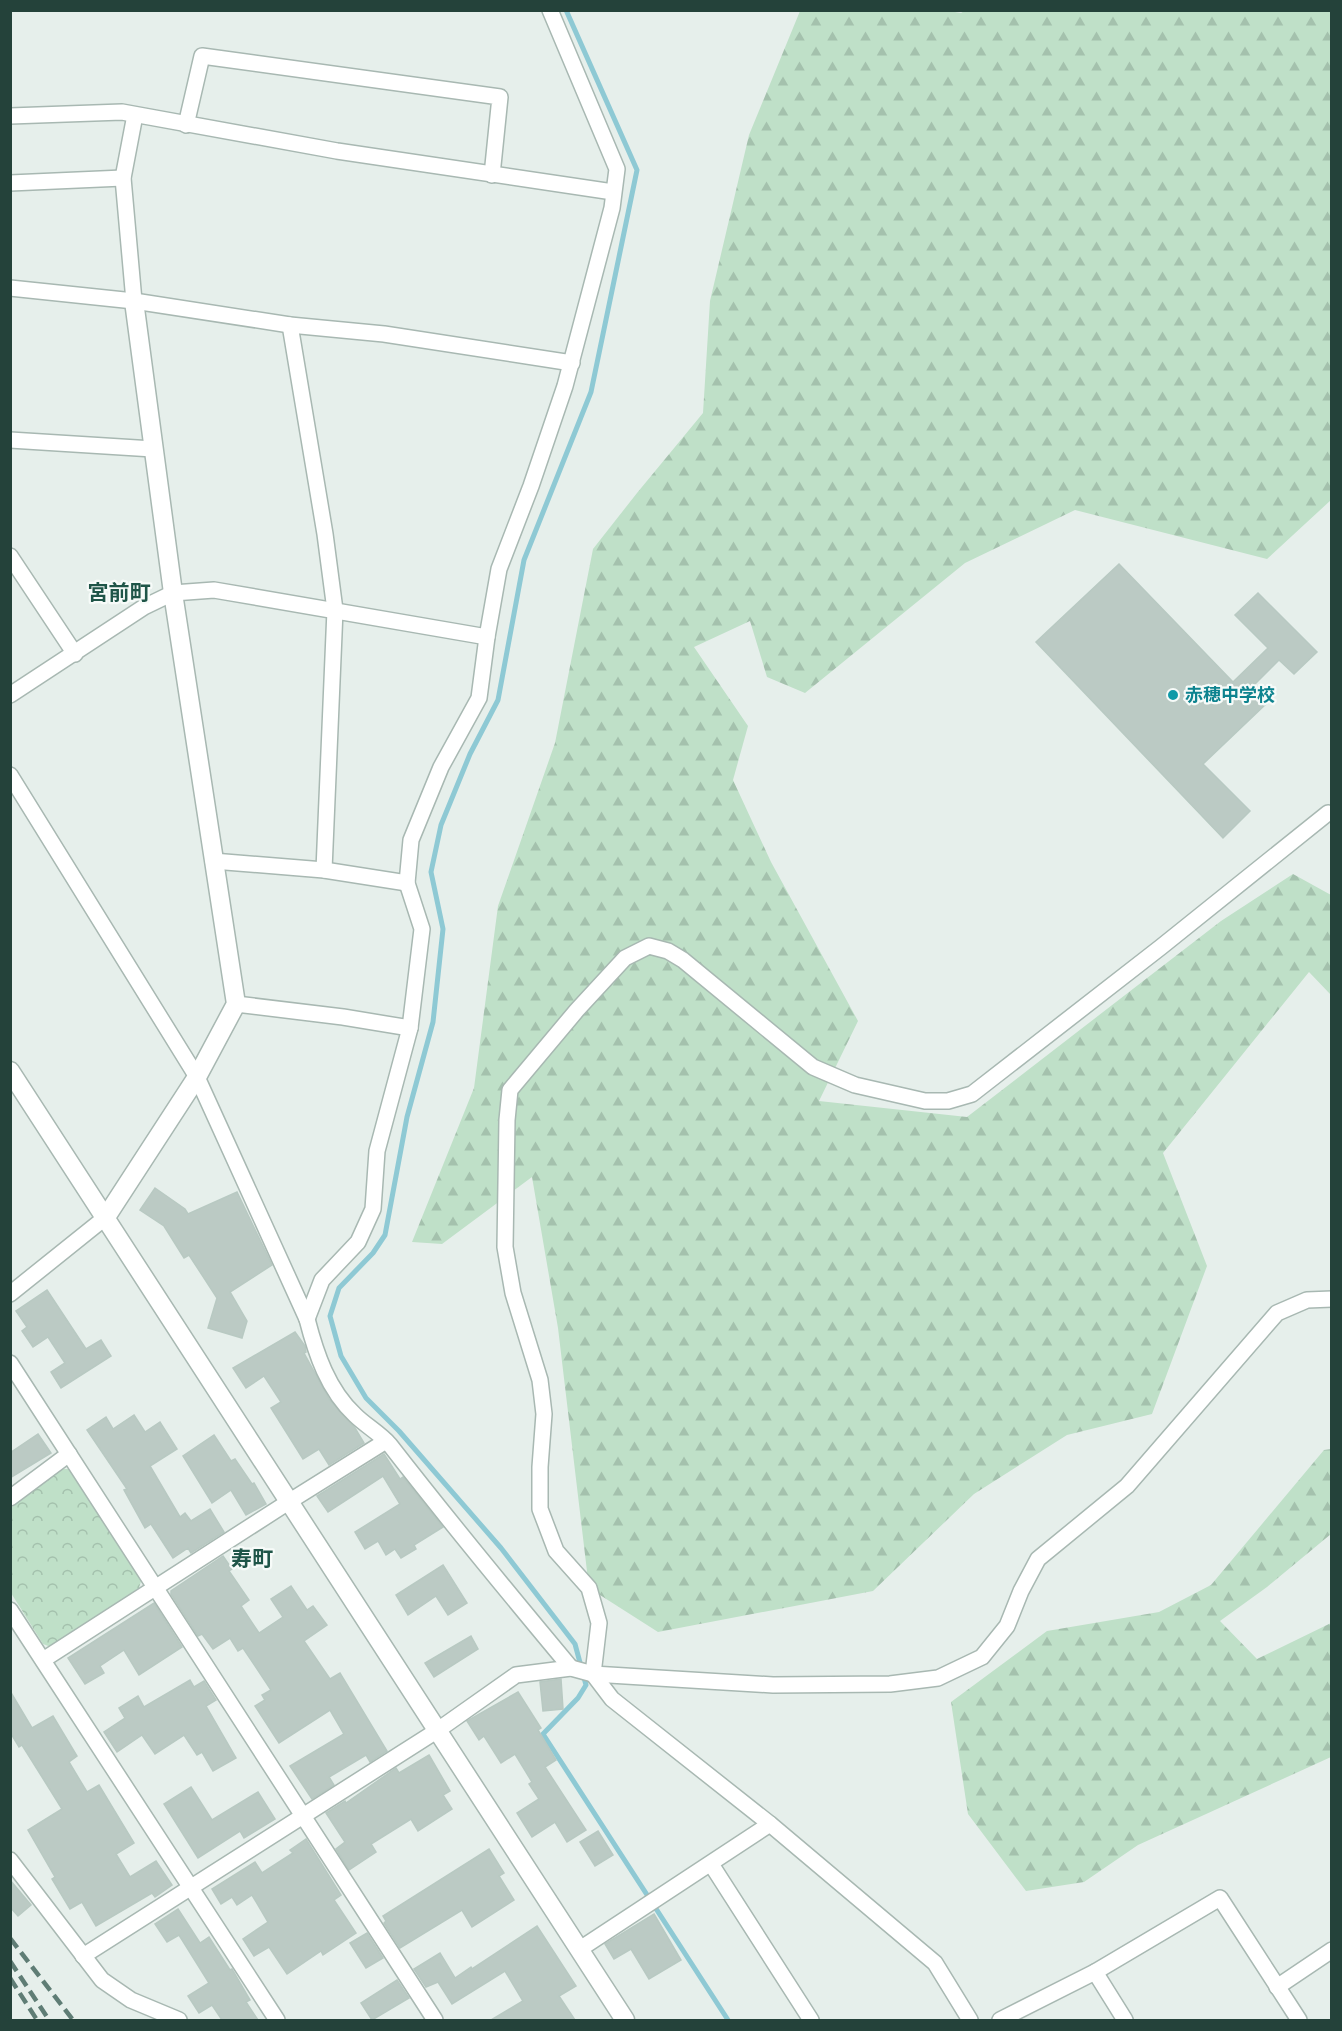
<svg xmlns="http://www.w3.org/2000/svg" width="1342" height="2031" font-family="'Work Sans','Noto Sans JP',sans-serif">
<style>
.forest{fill:url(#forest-firs)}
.park{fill:url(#park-crowns)}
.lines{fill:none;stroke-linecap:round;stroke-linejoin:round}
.stream{stroke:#8ec9d4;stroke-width:5}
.building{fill:#bbcac4;stroke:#b8c9c2;stroke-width:1.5}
.minor-casing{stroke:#a8b8b2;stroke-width:18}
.tertiary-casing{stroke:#a8b8b2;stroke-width:21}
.minor{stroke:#fff;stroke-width:15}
.tertiary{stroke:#fff;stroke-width:18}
.rail{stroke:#5f7d75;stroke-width:4.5;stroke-dasharray:12 6;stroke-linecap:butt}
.culture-dot{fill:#0f9aa8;stroke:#f7fbf9;stroke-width:2}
.labels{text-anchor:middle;stroke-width:4.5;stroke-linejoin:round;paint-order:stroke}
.culture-label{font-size:18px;font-weight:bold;fill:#0d838f;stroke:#f7fbf9;text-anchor:start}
.quarter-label{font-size:21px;font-weight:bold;fill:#1f5548;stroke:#f7fbf9}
</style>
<defs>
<pattern id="forest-firs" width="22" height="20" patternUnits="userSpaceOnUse" patternTransform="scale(1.5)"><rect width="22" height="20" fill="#bfe0c8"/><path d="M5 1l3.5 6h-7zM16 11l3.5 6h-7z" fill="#a4c1ad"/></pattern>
<pattern id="park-crowns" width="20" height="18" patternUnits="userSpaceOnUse" patternTransform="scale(1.5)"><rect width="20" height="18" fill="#bfe0c8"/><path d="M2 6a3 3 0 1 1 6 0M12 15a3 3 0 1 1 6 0" fill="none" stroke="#a4c1ad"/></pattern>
</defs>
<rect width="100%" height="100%" fill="#e6efeb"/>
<g class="forest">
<polygon points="943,10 961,13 966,10 1331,11 1331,500 1267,559 1075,510 965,563 805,693 767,677 750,621 694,647 748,726 733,780 771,862 858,1021 819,1101 967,1117 1221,921 1293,874 1331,895 1331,995 1309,972 1163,1153 1207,1266 1152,1414 1067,1435 974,1494 873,1591 658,1632 589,1588 558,1328 532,1177 442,1244 412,1242 474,1088 498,906 555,743 593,549 637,493 703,413 710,301 749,135 800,11"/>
<polygon points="1331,1449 1331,1534 1267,1587 1220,1621 1257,1659 1331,1623 1331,1757 1138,1845 1084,1882 1026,1891 968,1814 951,1702 1047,1631 1159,1612 1211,1585 1324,1450"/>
</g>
<polygon class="park" points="60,1469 71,1469 142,1578 139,1588 51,1647 43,1644 11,1593 11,1508"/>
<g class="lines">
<polyline class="stream" points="566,10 637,170 591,392 524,560 498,700 470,754 441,825 431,872 443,929 433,1022 407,1117 385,1235 373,1253 339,1288 330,1316 341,1356 366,1398 399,1431 501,1548 575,1644 586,1685 578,1698 543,1734 728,2020"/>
</g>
<g class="building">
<polygon points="1119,564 1233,682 1268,648 1235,615 1258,593 1317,652 1294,674 1279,660 1252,687 1267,703 1203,764 1250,811 1223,838 1036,642"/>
<polygon points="155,1188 185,1209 188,1214 237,1192 272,1265 230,1292 247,1321 242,1338 208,1328 217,1298 189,1255 184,1258 164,1226 140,1210"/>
<polygon points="47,1290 86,1349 101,1340 111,1356 61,1388 51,1372 65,1363 48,1337 33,1347 22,1331 27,1327 16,1311"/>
<polygon points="295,1332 305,1346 306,1352 304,1353 329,1399 355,1428 364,1443 329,1465 319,1449 303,1459 271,1408 281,1402 264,1376 246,1388 233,1368"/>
<polygon points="134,1415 145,1432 160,1422 177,1449 150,1466 180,1517 185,1513 191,1521 210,1509 224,1532 191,1553 188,1548 173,1558 151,1524 145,1528 124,1490 127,1489 87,1430 106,1417 113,1429"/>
<polygon points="38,1434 51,1453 10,1478 10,1453"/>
<polygon points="214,1435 231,1461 235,1459 252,1484 254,1483 266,1504 246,1515 231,1490 212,1503 183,1456"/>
<polygon points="384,1454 400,1479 403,1477 443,1527 414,1545 416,1549 401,1558 395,1549 386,1555 378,1541 365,1549 355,1532 400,1504 383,1476 328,1512 317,1496"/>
<polygon points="223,1556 232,1569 229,1571 249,1600 241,1606 259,1633 283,1617 271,1599 291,1586 307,1610 313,1606 327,1625 304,1641 330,1679 340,1673 387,1751 370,1762 366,1755 329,1777 334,1785 312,1799 290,1766 344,1734 330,1710 279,1743 255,1706 265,1700 262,1695 271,1690 243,1648 238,1651 230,1638 213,1649 202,1634 198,1636 171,1594 171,1591"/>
<polygon points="443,1565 467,1603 448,1615 436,1596 408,1615 396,1595"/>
<polygon points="154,1603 182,1647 139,1675 124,1650 100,1666 104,1673 85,1684 68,1658"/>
<polygon points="471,1636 478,1649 434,1677 425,1663"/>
<polygon points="561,1679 563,1709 543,1711 540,1682"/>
<polygon points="190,1680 194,1687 204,1681 216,1700 206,1706 236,1758 213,1771 202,1752 197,1755 184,1735 155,1754 142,1735 117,1752 104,1732 125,1718 119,1708 138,1696 144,1707"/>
<polygon points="10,1691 32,1728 53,1716 77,1756 69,1762 87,1792 99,1785 134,1843 116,1854 130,1877 156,1861 172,1885 155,1897 152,1893 96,1926 82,1902 70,1909 52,1879 55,1877 28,1830 62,1809 22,1745 19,1747 10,1732"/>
<polygon points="518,1692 541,1728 538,1730 556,1760 545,1767 586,1830 567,1842 555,1822 532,1837 517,1813 539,1799 529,1784 532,1782 515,1754 501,1763 484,1736 479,1740 467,1721"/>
<polygon points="429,1755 450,1791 443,1795 452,1809 418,1831 411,1819 371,1844 376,1852 349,1870 336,1849 345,1842 326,1813 345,1801 346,1803 396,1768 399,1773"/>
<polygon points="191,1787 212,1820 258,1792 275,1819 244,1838 240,1831 198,1858 164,1804"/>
<polygon points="598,1831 613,1855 595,1866 580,1842"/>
<polygon points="306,1839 341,1895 334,1900 356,1933 323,1955 321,1951 287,1974 269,1947 254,1956 243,1939 268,1922 252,1895 237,1905 232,1897 221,1904 212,1889 255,1862 262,1873 293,1853 290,1850"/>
<polygon points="489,1849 504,1873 499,1876 514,1900 472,1927 462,1910 400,1948 384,1923 386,1921 383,1916"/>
<polygon points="10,1880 31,1905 18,1916 10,1907"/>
<polygon points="178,1909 200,1943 209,1937 230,1970 232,1969 250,2000 246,2002 258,2020 222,2020 212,2005 199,2013 188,1996 209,1983 179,1935 167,1942 155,1924"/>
<polygon points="654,1914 681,1960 649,1979 631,1949 614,1959 605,1944"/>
<polygon points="537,1926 576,1986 559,1996 575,2020 491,2020 523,2001 505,1971 452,2004 438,1982 426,1987 414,1969 440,1953 455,1978 471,1967 472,1969"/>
<polygon points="367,1933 383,1958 366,1968 350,1943"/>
<polygon points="397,1980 409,1998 372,2020 361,2003"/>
</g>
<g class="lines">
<defs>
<g id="minor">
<polyline points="10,116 122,112 337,151 613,192"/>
<polyline points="186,125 202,56 500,97 492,175"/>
<polyline points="10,183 123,178"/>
<polyline points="10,288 134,301 290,325 384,334 572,363"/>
<polyline points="134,301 123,178 135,115"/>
<polyline points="290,325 325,534 335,610 324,870"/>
<polyline points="10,440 153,449"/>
<polyline points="10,556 75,654"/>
<polyline points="10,695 144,607 173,593 214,590 487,637"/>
<path d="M10 775 197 1077 307 1319C316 1354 328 1390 355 1415 366 1426 380 1433 390 1445 449 1521 510 1595 571 1668"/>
<polyline points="213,861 324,870 407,883"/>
<polyline points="236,1004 343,1017 410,1028"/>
<polyline points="10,1294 106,1217"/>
<polyline points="307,1319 322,1280 358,1242 373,1209 377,1151 410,1028 422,929 407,883 411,840 441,767 479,698 487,637 499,569 531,486 565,386 612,208 617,169 550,10"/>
<polyline points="10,1363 435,2020"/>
<polyline points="10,1498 69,1454"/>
<polyline points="10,1610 277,2020"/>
<polyline points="43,1660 290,1501 386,1441"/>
<polyline points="10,1860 102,1980 131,2000 179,2020"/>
<polyline points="711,1864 811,2020"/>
<polyline points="580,1949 770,1824"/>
<polyline points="83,1956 438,1730 516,1675 571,1668 593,1674 773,1685 890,1684 938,1678 982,1657 1007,1626 1021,1591 1038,1559 1127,1486 1277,1313 1307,1300 1332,1299"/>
<polyline points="1095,1972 1125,2020"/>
<polyline points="1277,1987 1332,1950"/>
<polyline points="970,2020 935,1963 770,1824 612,1699 593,1674 599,1623 589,1588 556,1551 540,1509 540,1467 544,1414 540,1380 513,1293 505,1247 507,1120 510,1090 577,1010 625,958 649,946 668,951 683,960 813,1067 855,1085 925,1101 948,1101 972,1094 1161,947 1328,813"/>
<polyline points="1000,2020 1095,1972 1220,1898 1299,2020"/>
</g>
<g id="tertiary">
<polyline points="10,1071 625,2020"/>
<polyline points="106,1217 197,1077 236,1004 173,593 134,301"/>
</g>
</defs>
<use href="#minor" class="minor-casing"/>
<use href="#tertiary" class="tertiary-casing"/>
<use href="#minor" class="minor"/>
<use href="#tertiary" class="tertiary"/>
<g class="rail">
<polyline points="10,1938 73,2020"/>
<polyline points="10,1961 49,2020"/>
<polyline points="10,1978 37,2020"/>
</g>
</g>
<circle class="culture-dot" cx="1173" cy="695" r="6"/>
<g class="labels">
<g class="culture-label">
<text x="1185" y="701">赤穂中学校</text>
</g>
<g class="quarter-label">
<text x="119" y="600">宮前町</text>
<text x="252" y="1566">寿町</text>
</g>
</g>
<rect width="1342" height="2031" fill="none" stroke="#24423a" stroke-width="24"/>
</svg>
